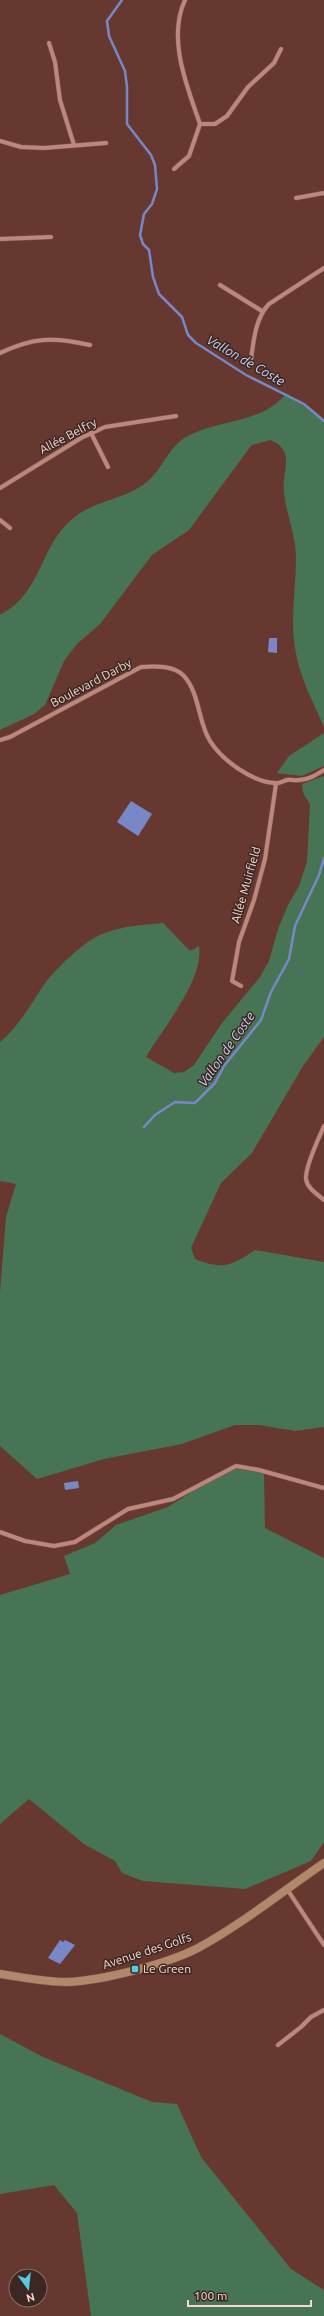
<svg xmlns="http://www.w3.org/2000/svg" width="324" height="2316" font-family="Ubuntu,sans-serif">
<style>
.green{fill:#477454}
.water{fill:#7888c6}
.lines{fill:none;stroke-linecap:round;stroke-linejoin:round}
.stream{stroke:#7888c6;stroke-width:2.5}
.street-casing{stroke:#7d564f;stroke-width:5}
.secondary-casing{stroke:#7d564f;stroke-width:9}
.street{stroke:#bc877c;stroke-width:4}
.secondary{stroke:#b3876a;stroke-width:8}
.poi-dot{fill:#55cae0;stroke:#3c2722;stroke-width:1.5}
.labels{text-anchor:middle;stroke-width:3;stroke-linejoin:round;paint-order:stroke}
.street-label{font-size:12px;fill:#f7d9d3;stroke:#3c2722}
.poi-label{font-size:12px;fill:#f7d9d3;stroke:#3c2722;text-anchor:start}
.water-label{font-size:13px;font-style:italic;fill:#ccd6fa;stroke:#3c2722}
</style>
<rect width="100%" height="100%" fill="#67382f"/>
<g class="green">
<path d="M285 395 304 404 324 421V727C313 702 299 676 295 648 290 617 296 588 296 558 296 535 286 514 284 492 281 471 297 451 270 440L252 445 248 450 189 530 152 555 100 624 77 644 64 661 45 705 34 714 0 730V615C42 593 39 548 71 520 94 499 130 500 151 478 164 465 170 446 186 437 218 419 260 424 285 395Z"/>
<polygon points="324,733 324,766 302,776 277,773 289,756"/>
<path d="M324 776V1037L303 1066 252 1153 221 1183 191 1248 195 1259C223 1270 231 1266 255 1250L324 1262V1427L295 1431 259 1425H235L182 1444 104 1459 37 1479 0 1446V1292L6 1217 16 1184 0 1181V1042C18 1027 30 1006 43 986 55 969 83 942 102 934 122 926 142 925 163 923L190 951 199 946C204 980 163 1028 146 1057L174 1073 184 1072 194 1065 222 1023 260 977 269 961 278 929 288 905 299 886 307 862 310 804 303 793 302 784Z"/>
<polygon points="229,1468 264,1473 265,1528 324,1558 324,1842 311,1861 245,1889 143,1881 122,1873 115,1861 84,1844 29,1799 0,1824 0,1595 70,1574 64,1556 95,1543 116,1525 168,1507"/>
<polygon points="0,2034 43,2057 152,2102 177,2104 201,2157 291,2269 324,2290 324,2316 91,2316 77,2213 54,2185 0,2194"/>
</g>
<g class="water">
<polygon points="269,638 277,638 277,653 268,652"/>
<polygon points="131,801 152,814 138,836 117,822"/>
<polygon points="78,1481 79,1488 65,1490 64,1483"/>
<polygon points="60,1940 63,1942 65,1940 75,1945 60,1964 48,1958"/>
</g>
<g class="lines">
<g class="stream">
<polyline points="122,0 107,21 109,36 125,71 127,87 127,124 151,155 155,165 157,189 152,204 144,214 140,235 143,244 149,250 153,277 159,294 182,317 188,335 196,343 246,375 304,404 324,421"/>
<polyline points="144,1127 155,1115 175,1102 195,1103 215,1083 224,1066 261,1020 271,992 289,959 295,926 319,875 324,858"/>
</g>
<defs>
<g id="street">
<path d="M185 0C167 39 187 86 200 124H215L227 116 248 87 274 63 281 49"/>
<polyline points="49,43 55,62 60,100 74,145"/>
<polyline points="0,141 21,147 44,148 106,143"/>
<polyline points="174,169 189,156 200,124"/>
<polyline points="296,198 324,193"/>
<polyline points="0,239 51,237"/>
<polyline points="220,285 262,311"/>
<path d="M0 353C34 337 53 337 90 345"/>
<path d="M250 367C253 347 254 319 269 304L324 268"/>
<polyline points="91,433 108,467"/>
<polyline points="0,488 81,438 105,427 176,416"/>
<polyline points="0,520 10,528"/>
<path d="M0 740 10 737 141 667C154 666 174 665 184 676 200 694 198 722 210 741 222 760 252 782 275 783 279 784 283 781 287 780 291 779 295 781 299 780 308 780 316 775 324 770"/>
<polyline points="241,986 232,981 239,942 254,900 265,859 276,784"/>
<path d="M324 1126C319 1138 305 1166 306 1179 307 1188 317 1194 324 1200"/>
<polyline points="0,1532 25,1541 54,1546 75,1542 128,1509 173,1499 236,1466 259,1470 324,1488"/>
<polyline points="287,1889 324,1945"/>
<polyline points="278,2045 301,2027 311,2017 324,2010"/>
</g>
<path id="secondary" d="M0 1974C22 1977 44 1982 66 1982 101 1981 167 1964 198 1948 242 1924 283 1891 324 1863"/>
</defs>
<use href="#street" class="street-casing"/>
<use href="#secondary" class="secondary-casing"/>
<use href="#street" class="street"/>
<use href="#secondary" class="secondary"/>
</g>
<rect class="poi-dot" x="131" y="1965" width="8" height="8" rx="2"/>
<g class="labels">
<g class="street-label">
<text transform="translate(68 436) rotate(-28)" y="4">Allée Belfry</text>
<text transform="translate(91 683) rotate(-28)" y="4">Boulevard Darby</text>
<text transform="translate(246 885) rotate(-74)" y="4">Allée Muirfield</text>
<text transform="translate(147 1951) rotate(-18)" y="4">Avenue des Golfs</text>
</g>
<g class="poi-label">
<text x="143" y="1973">Le Green</text>
</g>
<g class="water-label">
<text transform="translate(246 360) rotate(30)" y="5">Vallon de Coste</text>
<text transform="translate(226 1049) rotate(-55)" y="5">Vallon de Coste</text>
</g>
</g>
<g transform="translate(28 2288) rotate(165)"><circle r="19" fill="#3c2722" stroke="#876e69"/>
<path d="M0-3L7 15L0 10L-7 15Z" fill="#55cae0"/>
<text y="-6" font-size="11" font-weight="bold" text-anchor="middle" fill="#f7d9d3">N</text>
</g>
<path d="M188 2300v6h123v-6" fill="none" stroke="#f7d9d3" stroke-width="2"/>
<text x="194" y="2300" font-size="12" fill="#f7d9d3" stroke="#3c2722" stroke-width="3" paint-order="stroke">100 m</text>
</svg>
